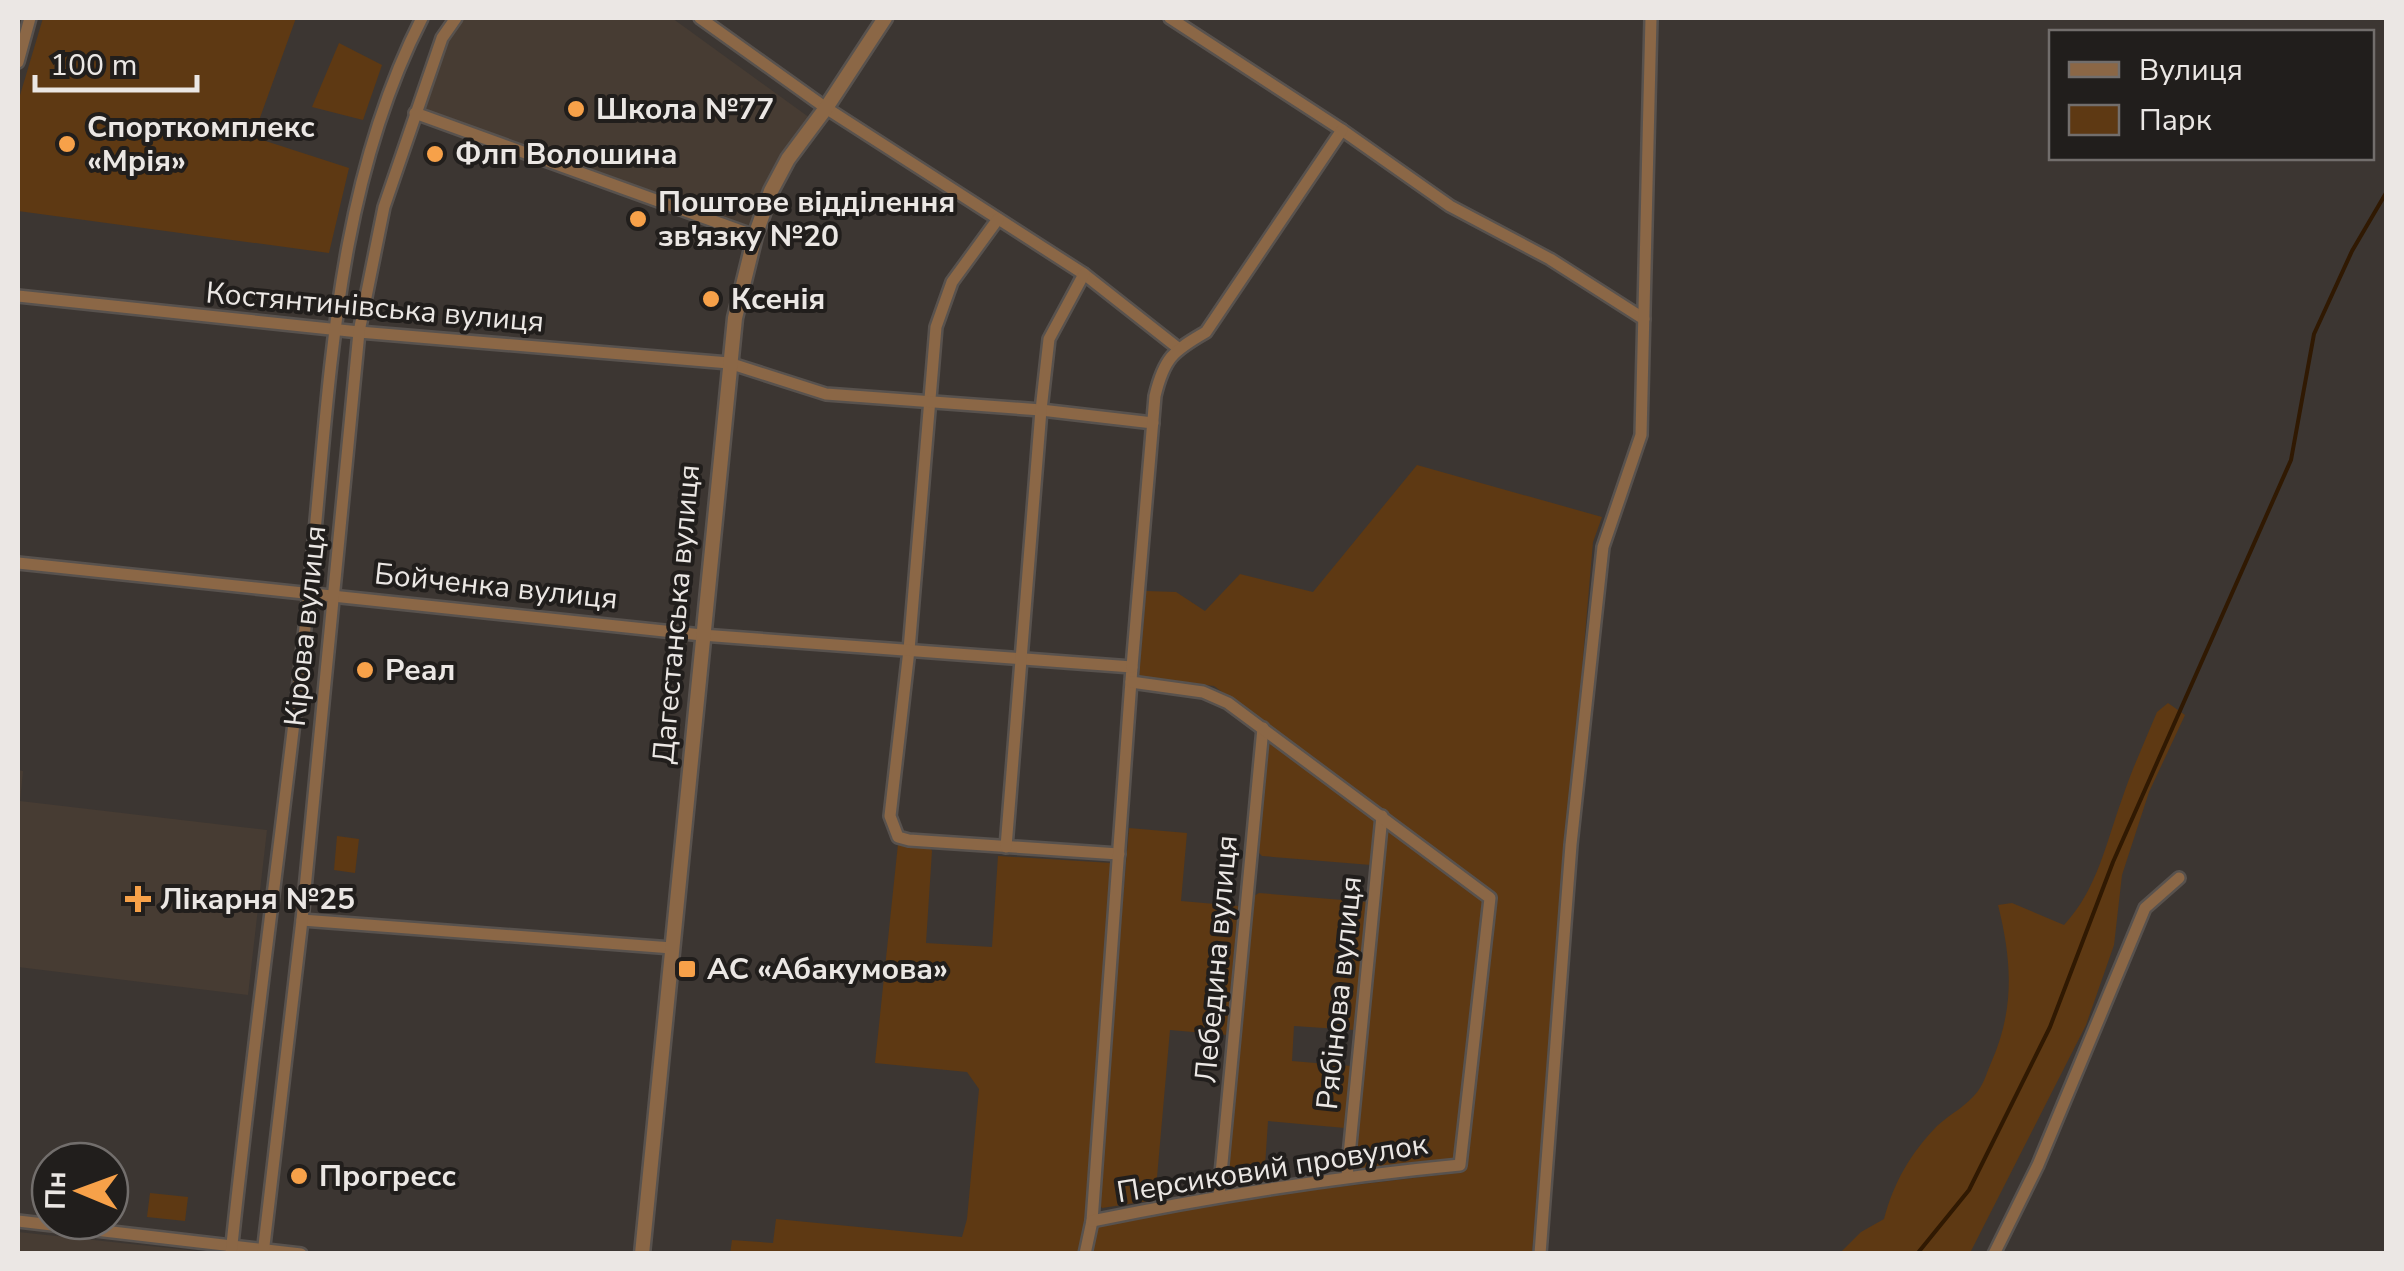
<svg xmlns="http://www.w3.org/2000/svg" width="2404" height="1271" font-family="'Nunito Sans',sans-serif">
<style>
.built{fill:#473c33}
.green{fill:#5e3913}
.lines{fill:none;stroke-linecap:round;stroke-linejoin:round}
.stream{stroke:#301902;stroke-width:4}
.minor-casing{stroke:#58524e;stroke-width:16}
.tertiary-casing{stroke:#58524e;stroke-width:19}
.minor{stroke:#8b6746;stroke-width:11}
.tertiary{stroke:#8b6746;stroke-width:14}
.poi-dot{fill:#f7a149;stroke:#211e1c;stroke-width:4}
.labels{text-anchor:middle;stroke-width:8;stroke-linejoin:round;paint-order:stroke}
.poi-label{font-size:30px;font-weight:bold;fill:#ebe7e4;stroke:#211e1c;text-anchor:start}
.street-label{font-size:30px;fill:#ebe7e4;stroke:#211e1c}
</style>
<rect width="100%" height="100%" fill="#3c3632"/>
<g class="built">
<polygon points="462,18 672,18 810,118 753,230 422,110 447,41"/>
<polygon points="18,770 23,771 20,801 267,830 248,995 18,967"/>
<polygon points="18,1232 216,1253 18,1253"/>
</g>
<g class="green">
<polygon points="43,18 296,18 253,137 349,168 329,253 18,211 18,102"/>
<polygon points="339,43 382,65 363,120 312,107"/>
<polygon points="1417,465 1602,517 1593,542 1532,1253 1093,1254 1097,1227 1219,1201 1464,1172 1496,898 1214,686 1139,676 1146,591 1176,592 1205,611 1240,574 1313,592"/>
<path d="M2168 703 2185 715 2149 792 2122 875 2114 945 2086 1025 1970 1253H1840L1861 1232 1884 1219C1894 1182 1910 1154 1937 1126 1950 1114 1967 1106 1978 1091 1984 1083 1987 1072 1991 1063 2015 1009 2012 961 1998 905L2012 903 2064 925C2097 890 2106 843 2122 799 2132 769 2145 741 2157 712Z"/>
<polygon points="1267,736 1376,814 1371,865 1262,856 1256,850"/>
<polygon points="1385,821 1484,898 1455,1162 1352,1171"/>
<polygon points="1129,828 1187,833 1181,901 1238,906 1227,1035 1170,1030 1155,1200 1102,1208 1097,1201"/>
<polygon points="337,836 359,839 355,873 334,870"/>
<polygon points="898,844 930,847 932,851 926,943 992,947 998,856 1112,863 1089,1216 1081,1253 730,1254 732,1240 773,1243 776,1219 962,1237 967,1219 979,1089 967,1072 875,1063"/>
<polygon points="1259,893 1367,902 1354,1030 1294,1026 1292,1061 1351,1066 1345,1128 1268,1121 1264,1181 1224,1187 1252,897"/>
<polygon points="150,1193 188,1197 185,1221 147,1217"/>
</g>
<g class="lines">
<polyline class="stream" points="1917,1254 1969,1190 2050,1027 2113,862 2291,460 2314,334 2352,251 2386,193"/>
<defs>
<g id="minor">
<polyline points="700,18 826,108 1084,274 1178,348"/>
<polyline points="1170,18 1342,130 1450,206 1550,259 1644,319"/>
<polyline points="18,62 30,18"/>
<polyline points="415,113 755,236"/>
<polyline points="998,219 952,282 936,327 909,650 890,816 898,837 909,840 1119,854"/>
<polyline points="18,296 359,332 729,363 826,394 1041,410 1153,423"/>
<polyline points="18,563 702,635 1132,667 1092,1221 1085,1254"/>
<path d="M1132 667 1155 396C1164 358 1173 351 1206 332L1342 130"/>
<polyline points="1006,847 1041,410 1049,339 1084,274"/>
<polyline points="302,920 672,948"/>
<polyline points="1347,1176 1382,816"/>
<polyline points="1219,1195 1263,728"/>
<polyline points="18,1221 301,1254"/>
<path d="M1092 1221C1214 1196 1335 1177 1460 1165L1490 898 1228 703 1203 692 1131 682"/>
<path d="M231 1254C254 1033 285 813 309 592 330 398 331 196 422 18"/>
<polyline points="263,1254 302,920 359,332 384,207 442,38 456,18"/>
<polyline points="1540,1254 1571,845 1603,547 1641,435 1651,18"/>
<polyline points="1994,1254 2038,1165 2145,908 2179,878"/>
</g>
<polyline id="tertiary" points="642,1254 735,318 755,236 771,191 788,159 826,108 885,18"/>
</defs>
<use href="#minor" class="minor-casing"/>
<use href="#tertiary" class="tertiary-casing"/>
<use href="#minor" class="minor"/>
<use href="#tertiary" class="tertiary"/>
</g>
<g class="poi-dot">
<circle cx="576" cy="109" r="10"/>
<circle cx="67" cy="144" r="10"/>
<circle cx="435" cy="154" r="10"/>
<circle cx="638" cy="219" r="10"/>
<circle cx="711" cy="299" r="10"/>
<circle cx="365" cy="670" r="10"/>
<path d="M133 884h10v10h10v10h-10v10h-10v-10h-10v-10h10z"/>
<rect x="677" y="959" width="20" height="20" rx="5"/>
<circle cx="299" cy="1176" r="10"/>
</g>
<g class="labels">
<g class="poi-label">
<text x="596" y="119">Школа №77</text>
<text x="87" y="137">Спорткомплекс<tspan x="87" dy="34">«Мрія»</tspan></text>
<text x="455" y="164">Флп Волошина</text>
<text x="658" y="212">Поштове відділення<tspan x="658" dy="34">зв'язку №20</tspan></text>
<text x="731" y="309">Ксенія</text>
<text x="385" y="680">Реал</text>
<text x="160" y="909">Лікарня №25</text>
<text x="707" y="979">АС «Абакумова»</text>
<text x="319" y="1186">Прогресс</text>
</g>
<g class="street-label">
<text transform="translate(375 307) rotate(5)" y="10">Костянтинівська вулиця</text>
<text transform="translate(496 586) rotate(6)" y="10">Бойченка вулиця</text>
<text transform="translate(676 614) rotate(-85)" y="10">Дагестанська вулиця</text>
<text transform="translate(305 626) rotate(-84)" y="10">Кірова вулиця</text>
<text transform="translate(1216 959) rotate(-85)" y="10">Лебедина вулиця</text>
<text transform="translate(1339 993) rotate(-84)" y="10">Рябінова вулиця</text>
<text transform="translate(1272 1168) rotate(-9)" y="10">Персиковий провулок</text>
</g>
</g>
<rect width="2404" height="1271" fill="none" stroke="#ebe7e4" stroke-width="40"/>
<rect x="2049" y="30" width="325" height="130" fill="#211e1c" stroke="#726e6c" stroke-width="2.5"/>
<rect x="2069" y="62" width="50" height="15" fill="#8b6746" stroke="#726e6c" stroke-width="2.5"/>
<text x="2139" y="80" font-size="30" fill="#ebe7e4">Вулиця</text>
<rect x="2069" y="105" width="50" height="30" fill="#5e3913" stroke="#726e6c" stroke-width="2.5"/>
<text x="2139" y="130" font-size="30" fill="#ebe7e4">Парк</text>
<g transform="translate(80 1191) rotate(271)"><circle r="48" fill="#211e1c" stroke="#726e6c" stroke-width="2.5"/>
<path d="M0-8L18 38L0 25L-18 38Z" fill="#f7a149"/>
<text y="-15" font-size="28" font-weight="bold" text-anchor="middle" fill="#ebe7e4">Пн</text>
</g>
<path d="M35 75v15h162v-15" fill="none" stroke="#ebe7e4" stroke-width="5"/>
<text x="50" y="75" font-size="30" fill="#ebe7e4" stroke="#211e1c" stroke-width="8" paint-order="stroke">100 m</text>
</svg>
